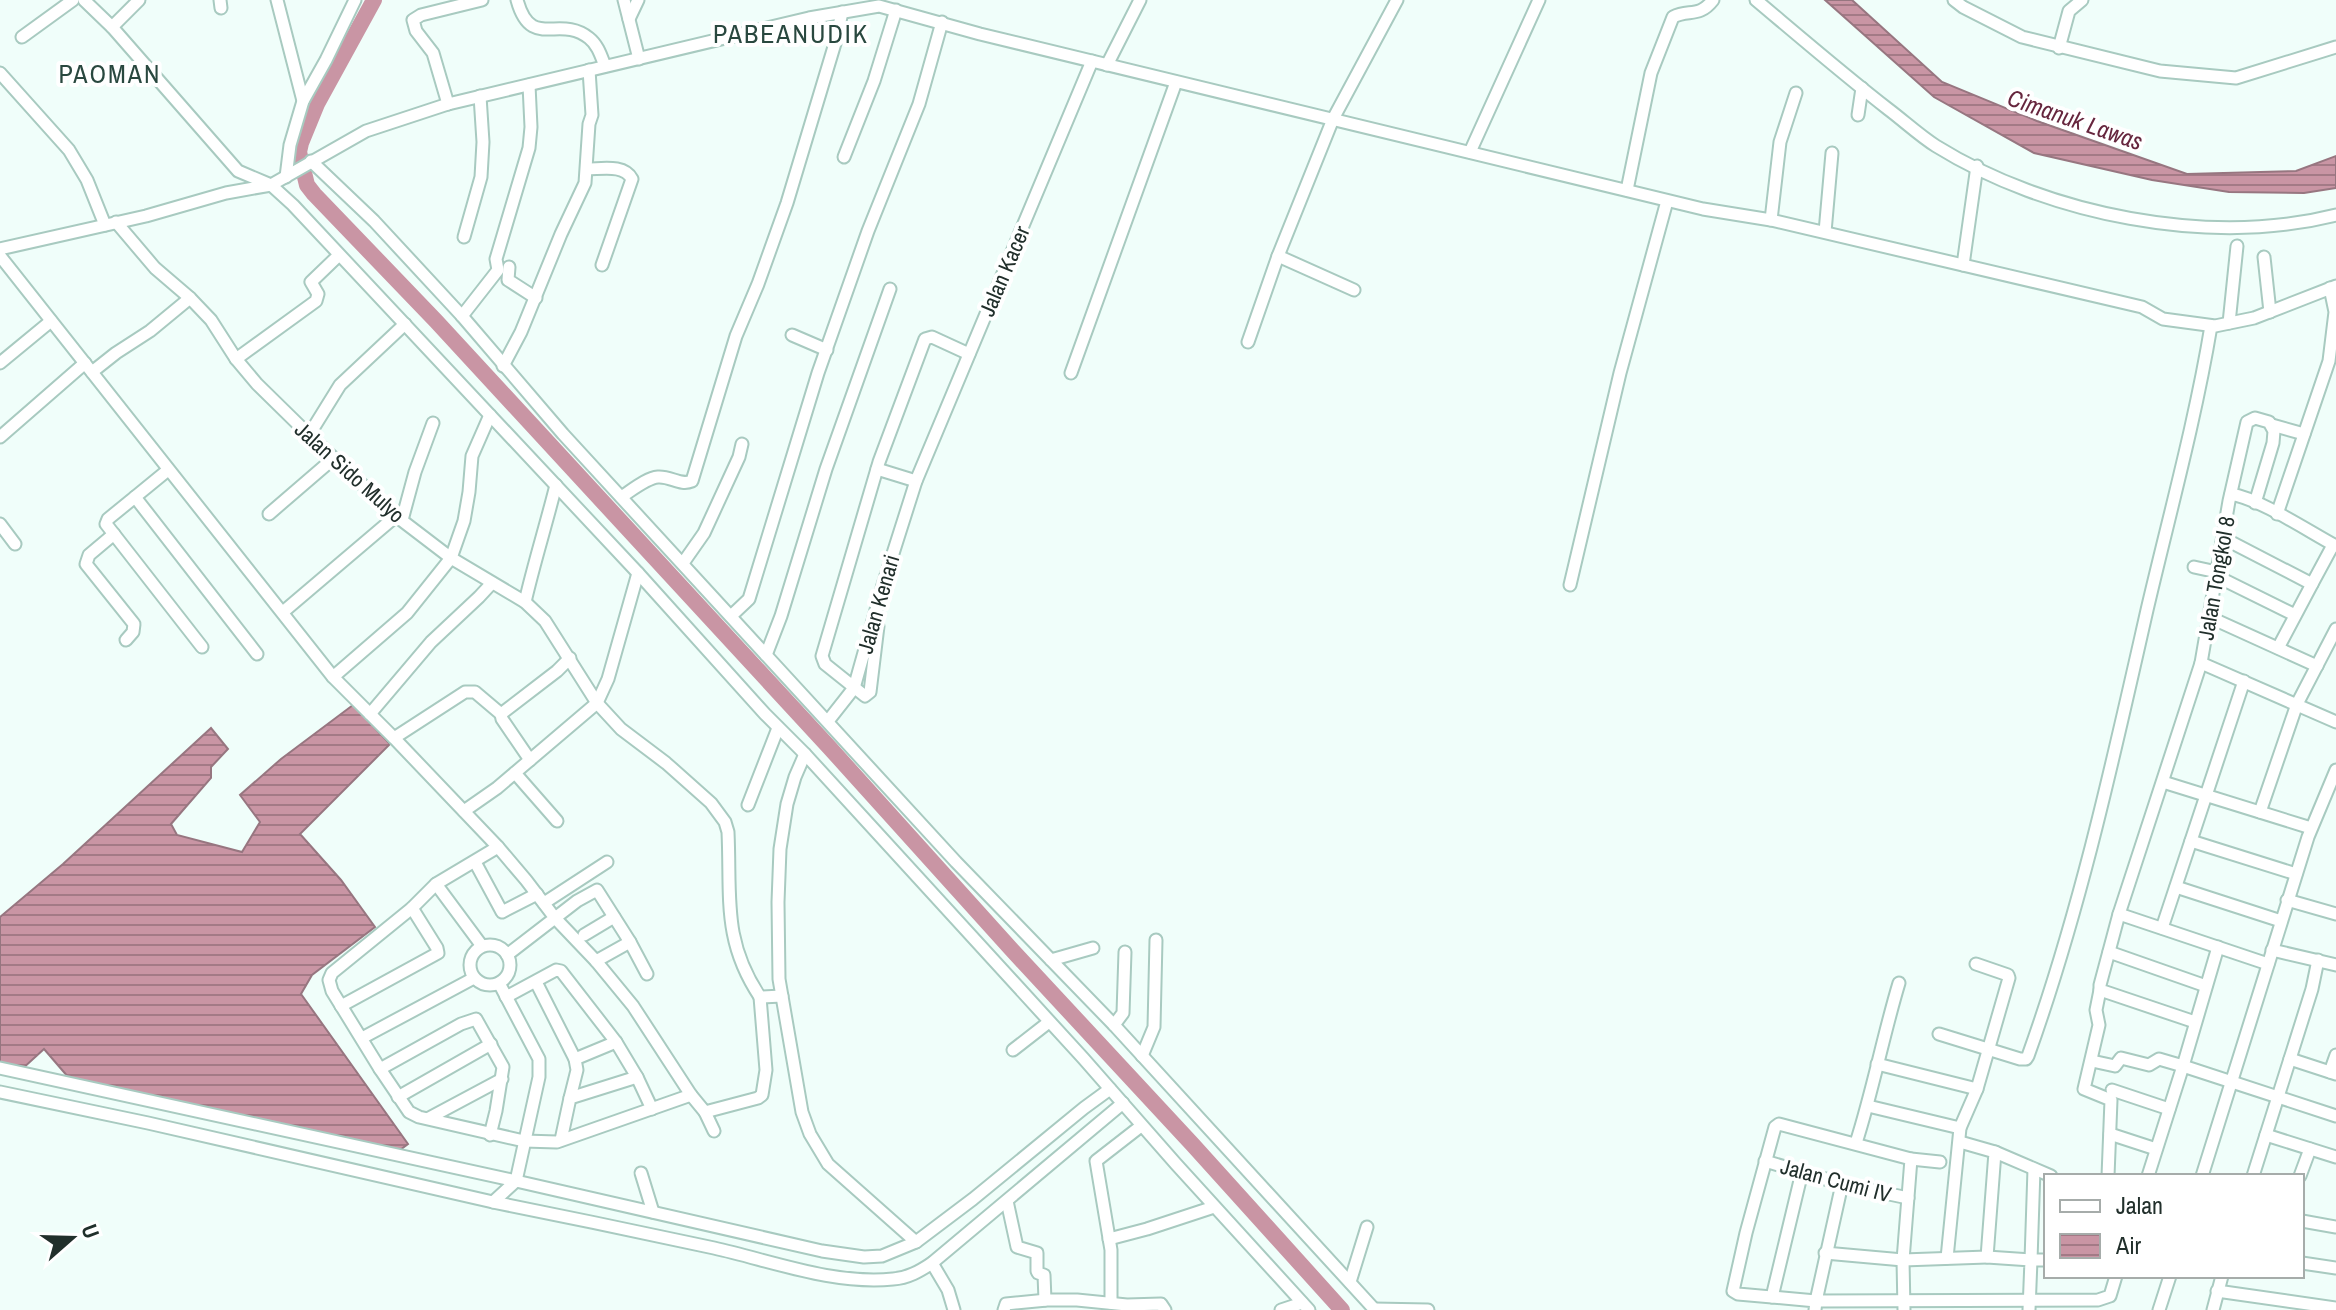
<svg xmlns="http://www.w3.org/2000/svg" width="2336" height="1310" font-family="'Archivo Narrow',sans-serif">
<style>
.water{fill:url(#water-rules);stroke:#977680;stroke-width:2}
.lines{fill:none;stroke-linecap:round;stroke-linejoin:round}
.river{stroke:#c995a4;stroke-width:16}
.minor-casing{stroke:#a8cac0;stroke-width:15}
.minor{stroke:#fff;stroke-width:11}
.labels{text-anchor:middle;stroke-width:8;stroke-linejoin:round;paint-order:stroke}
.street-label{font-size:22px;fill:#212f2b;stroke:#fff}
.water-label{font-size:24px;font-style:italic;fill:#66263e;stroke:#fff}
.quarter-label{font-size:26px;letter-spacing:2px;fill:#29483f;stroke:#fff}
</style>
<defs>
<pattern id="water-rules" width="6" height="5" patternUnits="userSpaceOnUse" patternTransform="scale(2)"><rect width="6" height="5" fill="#c995a4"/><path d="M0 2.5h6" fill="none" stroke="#a37a86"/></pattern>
</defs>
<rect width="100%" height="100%" fill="#f0fefa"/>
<g class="water">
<polygon points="1825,0 1852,0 1942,82 2037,121 2187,174 2296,171 2336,156 2336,188 2304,193 2229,192 2152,180 2034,153 1934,97"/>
<polygon points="353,705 390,744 300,834 341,880 375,927 312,975 301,994 408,1144 396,1153 69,1078 44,1049 20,1071 0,1066 0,917 63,864 211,728 228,749 211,767 211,778 171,824 177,835 242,852 260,822 240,795 281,759"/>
</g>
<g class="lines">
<polyline class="river" points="374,0 317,104 301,143 299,152 307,185 314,194 436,321 829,747 1012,950 1193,1145 1342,1310"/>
<defs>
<g id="minor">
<polyline points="84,0 112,27 238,171 271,185 293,205 638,573 765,714 805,754 1083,1058 1176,1164 1309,1310"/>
<polyline points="220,0 221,8"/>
<polyline points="277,0 303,101"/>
<path d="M517 0C531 51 559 14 589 38 598 45 601 56 605 66"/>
<polyline points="624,0 639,59"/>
<path d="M1756 0C1800 37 1843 74 1888 109 1904 121 1920 136 1936 146 2047 215 2209 247 2336 215"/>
<polyline points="1954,0 1963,7 2022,37 2160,71 2236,78 2336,47"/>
<polyline points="629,19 638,0"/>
<polyline points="112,27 139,0"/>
<polyline points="22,37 73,0"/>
<polyline points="2059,48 2069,11 2082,0"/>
<polyline points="1107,65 1140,0"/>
<polyline points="0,73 69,150 87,180 105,225"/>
<polyline points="448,104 433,53 416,31 413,20 421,15 482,0"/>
<polyline points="1858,115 1862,88"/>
<polyline points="1470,152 1539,0"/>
<polyline points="844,157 874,81 896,10"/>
<polyline points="311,161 374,221 462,316 563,434 956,862 1114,1025 1375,1310"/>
<path d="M587 169C602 169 624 164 632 179L602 265"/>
<polyline points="286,177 290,145 303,101 326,60 355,0"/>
<path d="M1627 190 1651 73 1673 17C1689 9 1699 18 1713 0"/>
<polyline points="1771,220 1780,142 1796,93"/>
<path d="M116 222 155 268 190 298 211 320 236 359 257 384 309 435 396 516 451 558 525 602 545 621 597 703 621 729 666 763 711 803 725 822 728 832C731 897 722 940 760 997L782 996"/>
<polyline points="1825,232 1832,153"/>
<polyline points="464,237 481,177 483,142 480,96"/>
<polyline points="0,249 146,216 226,193 271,185 366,131 448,104 809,18 879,6 980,34 1703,209 1771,220 2142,307 2163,319 2215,326 2254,318 2336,286"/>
<polyline points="0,256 333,677 394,738 498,847 436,884 482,946"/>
<polyline points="1278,256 1354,290"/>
<polyline points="2264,257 2270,312"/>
<polyline points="1963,265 1977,166"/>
<polyline points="509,267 508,280 536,298"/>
<polyline points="462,316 498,270 496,259 529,148 531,127 529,85"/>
<polyline points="2229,323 2237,246"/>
<polyline points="792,335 827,350"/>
<polyline points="1248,342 1278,256 1333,119 1397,0"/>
<polyline points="236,359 316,301 318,294 311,282 339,255"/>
<polyline points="0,363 51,321"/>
<polyline points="503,366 521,332 561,234 585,183 589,124 592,115 589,70"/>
<polyline points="92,372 116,353 150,331 190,298"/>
<polyline points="1071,373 1176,82"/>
<polyline points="2272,425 2304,434"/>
<polyline points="309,435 340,385 405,324"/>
<polyline points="0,437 85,363"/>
<polyline points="877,469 916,481"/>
<polyline points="168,470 135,497 257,654"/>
<path d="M2231 494C2260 499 2308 531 2336 546"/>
<polyline points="135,497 108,519 106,524 202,647"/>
<path d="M621 497C631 491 646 478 658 477 671 476 680 486 692 481L736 336 758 284 787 203 836 40 842 12"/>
<polyline points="269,514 334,458"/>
<polyline points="2277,514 2329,361 2335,312 2330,288"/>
<polyline points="402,520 415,472 433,423"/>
<polyline points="0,524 15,544"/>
<polyline points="114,534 89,555 86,564 134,624 133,632 126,640"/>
<polyline points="2223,538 2312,584 2278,648"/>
<polyline points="683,563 704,533 739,457 742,444"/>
<polyline points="2194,567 2217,572"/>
<polyline points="2216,576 2295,615"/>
<polyline points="2312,584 2333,545"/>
<polyline points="1570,585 1620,373 1667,201"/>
<path d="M525 602C534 563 546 525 556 485"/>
<polyline points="283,612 396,516"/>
<polyline points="731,616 749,599 818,373 868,231 919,104 942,22"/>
<polyline points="2209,617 2317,666"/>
<polyline points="878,626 870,692 865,696 825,664 822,656 879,462 925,339 932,337 969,354"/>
<polyline points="766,655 781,616 826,469 890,289"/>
<polyline points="2201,663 2336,722"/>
<polyline points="333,677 407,613 451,558 464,521 469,492 472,456 490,415"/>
<polyline points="370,714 431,642 479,597 492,583"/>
<polyline points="828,721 854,688 883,585 916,481 1092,61"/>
<polyline points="394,738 465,692 475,692 501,714"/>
<polyline points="805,754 795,777 787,804 780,849 778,902 779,979 802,1112 810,1134 828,1164 916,1242"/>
<polyline points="530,760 502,719 501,714 557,671 570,658"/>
<polyline points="515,773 557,821"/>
<polyline points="2163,782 2311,828"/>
<polyline points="748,805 778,728"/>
<polyline points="464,811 497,788 597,703 608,679 638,573"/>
<polyline points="2260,812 2297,704 2336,629"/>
<polyline points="2191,841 2296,874"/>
<polyline points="498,847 526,880 555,918 507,955"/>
<polyline points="475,862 502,912 537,894"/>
<polyline points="436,884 412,908 332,973 329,980 332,991 380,1069 409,1112 419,1117 524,1141 557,1142 691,1095 633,1006 596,961 555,918 577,901 597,890 630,942 647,974"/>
<polyline points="2176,887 2281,921"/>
<polyline points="2287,900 2336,914"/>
<polyline points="544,903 607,862"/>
<polyline points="2119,914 2268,964"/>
<polyline points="2162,928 2244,681"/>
<polyline points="584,935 614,917"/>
<circle cx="490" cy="965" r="20"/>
<polyline points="2218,947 2183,1066 2336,1116"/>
<polyline points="2272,950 2336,965"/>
<polyline points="2109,952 2206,986"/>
<polyline points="1051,960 1093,948"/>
<polyline points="596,961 630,942"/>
<polyline points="536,982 575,1059"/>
<polyline points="2100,990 2096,1010 2099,1025 2084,1089 2111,1100 2108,1176"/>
<polyline points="506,997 556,970 561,971 616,1042 637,1077 570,1098 561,1140"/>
<polyline points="341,1006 438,953 437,948 412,908"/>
<polyline points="2195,1022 2100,990 2100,985 2119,914 2201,663 2229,501 2247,422 2255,418 2269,422 2274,431 2273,443 2255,503"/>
<polyline points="1114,1025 1123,1013 1125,952"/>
<path d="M1939 1034 2020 1059H2026L2028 1056C2080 911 2113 760 2147 610 2169 516 2195 422 2211 326"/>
<polyline points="362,1038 474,978"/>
<polyline points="1013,1050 1049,1022"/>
<polyline points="1142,1056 1154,1027 1156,940"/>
<polyline points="2290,1059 2336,1074"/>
<polyline points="2092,1061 2115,1066 2121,1058 2149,1065 2159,1059 2183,1066 2148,1176"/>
<polyline points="1877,1064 1977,1089"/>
<polyline points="0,1068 516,1181 539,1077 539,1059 499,983"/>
<polyline points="380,1069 461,1024 476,1019 503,1067 496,1111 490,1135"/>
<polyline points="2330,1072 2336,1055"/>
<polyline points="637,1077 652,1109"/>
<polyline points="2112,1090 2169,1109"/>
<polyline points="0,1092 148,1123 493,1202 516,1181 822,1251 864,1257 882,1256 916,1242 973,1199 1084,1108 1110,1089"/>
<polyline points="691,1095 705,1112 758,1098 762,1095 766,1070 760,997"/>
<polyline points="398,1097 491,1044"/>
<polyline points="570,1098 577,1070 575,1059 616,1042"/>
<polyline points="1868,1106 1960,1128"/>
<polyline points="705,1112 714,1131"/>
<polyline points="429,1118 502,1079"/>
<polyline points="2110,1134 2156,1149"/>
<polyline points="2266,1135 2336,1157"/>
<path d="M1856 1143C1873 1090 1883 1036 1899 983"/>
<polyline points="1995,1152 2051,1176"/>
<polyline points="1911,1159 1940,1162"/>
<polyline points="1765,1161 1842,1184 1908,1198"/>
<polyline points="2034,1169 2031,1260 2046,1260"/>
<polyline points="641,1173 653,1212"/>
<polyline points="2202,1176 2308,837 2336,770"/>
<polyline points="2253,1176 2312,989 2318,960"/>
<polyline points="2300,1176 2310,1149"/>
<polyline points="1842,1184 1816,1301 2098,1300 2110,1296 2116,1276"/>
<polyline points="1007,1201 1017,1247 1037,1253 1037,1271 1038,1273 1044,1275 1045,1300"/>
<path d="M493 1202C567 1217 640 1232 714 1248 772 1261 833 1285 893 1279 908 1278 920 1271 932 1263L1123 1103"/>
<polyline points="2302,1221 2336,1227"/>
<polyline points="1109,1239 1147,1229 1214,1207"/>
<polyline points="1825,1253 1903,1260 1987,1257 1995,1152 1960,1142"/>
<polyline points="1987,1257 2031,1260 2029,1310"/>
<polyline points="1947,1258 1960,1128 1977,1089 2009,978 2008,975 1976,964"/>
<polyline points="932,1263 948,1290 954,1310"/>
<polyline points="2302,1263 2336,1268"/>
<polyline points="1350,1282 1367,1227"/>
<polyline points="2217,1291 2336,1308"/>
<polyline points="1772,1297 1802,1172"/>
<polyline points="1111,1303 1111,1250 1096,1161 1141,1126"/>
<polyline points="1374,1309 1428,1310"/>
<polyline points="1004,1310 1006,1304 1047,1300 1077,1300 1127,1305 1161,1304 1165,1310"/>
<polyline points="1281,1310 1302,1303"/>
<polyline points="1815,1310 1816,1301 1738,1294 1733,1291 1746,1233 1775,1127 1779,1124 1911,1159 1903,1260 1904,1310"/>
<polyline points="2159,1310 2170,1276"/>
<polyline points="2213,1310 2222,1276"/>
</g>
</defs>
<use href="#minor" class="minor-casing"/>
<use href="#minor" class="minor"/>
</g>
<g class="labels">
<g class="street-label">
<text transform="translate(1004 271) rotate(-67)" y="8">Jalan Kacer</text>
<text transform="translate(350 472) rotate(42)" y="8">Jalan Sido Mulyo</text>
<text transform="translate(2216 578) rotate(-80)" y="8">Jalan Tongkol 8</text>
<text transform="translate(878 604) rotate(-74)" y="8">Jalan Kenari</text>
<text transform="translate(1836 1180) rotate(15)" y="8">Jalan Cumi IV</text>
</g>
<g class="water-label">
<text transform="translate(2075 120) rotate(19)" y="8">Cimanuk Lawas</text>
</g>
<g class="quarter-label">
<text x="791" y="43">PABEANUDIK</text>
<text x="110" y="83">PAOMAN</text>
</g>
</g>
<rect x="2044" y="1174" width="260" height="104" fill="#ffffff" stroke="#a6acaa" stroke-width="2"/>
<rect x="2060" y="1200" width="40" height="12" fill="#ffffff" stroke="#a6acaa" stroke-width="2"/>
<text x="2116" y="1214" font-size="24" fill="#212f2b">Jalan</text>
<rect x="2060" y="1234" width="40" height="24" fill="url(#water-rules)" stroke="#a6acaa" stroke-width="2"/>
<text x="2116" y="1254" font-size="24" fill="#212f2b">Air</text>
<g transform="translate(72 1238) rotate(70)" stroke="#ffffff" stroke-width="6" paint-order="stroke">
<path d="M0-6L14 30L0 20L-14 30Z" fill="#212f2b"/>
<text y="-12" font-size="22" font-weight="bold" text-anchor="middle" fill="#212f2b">U</text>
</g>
</svg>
